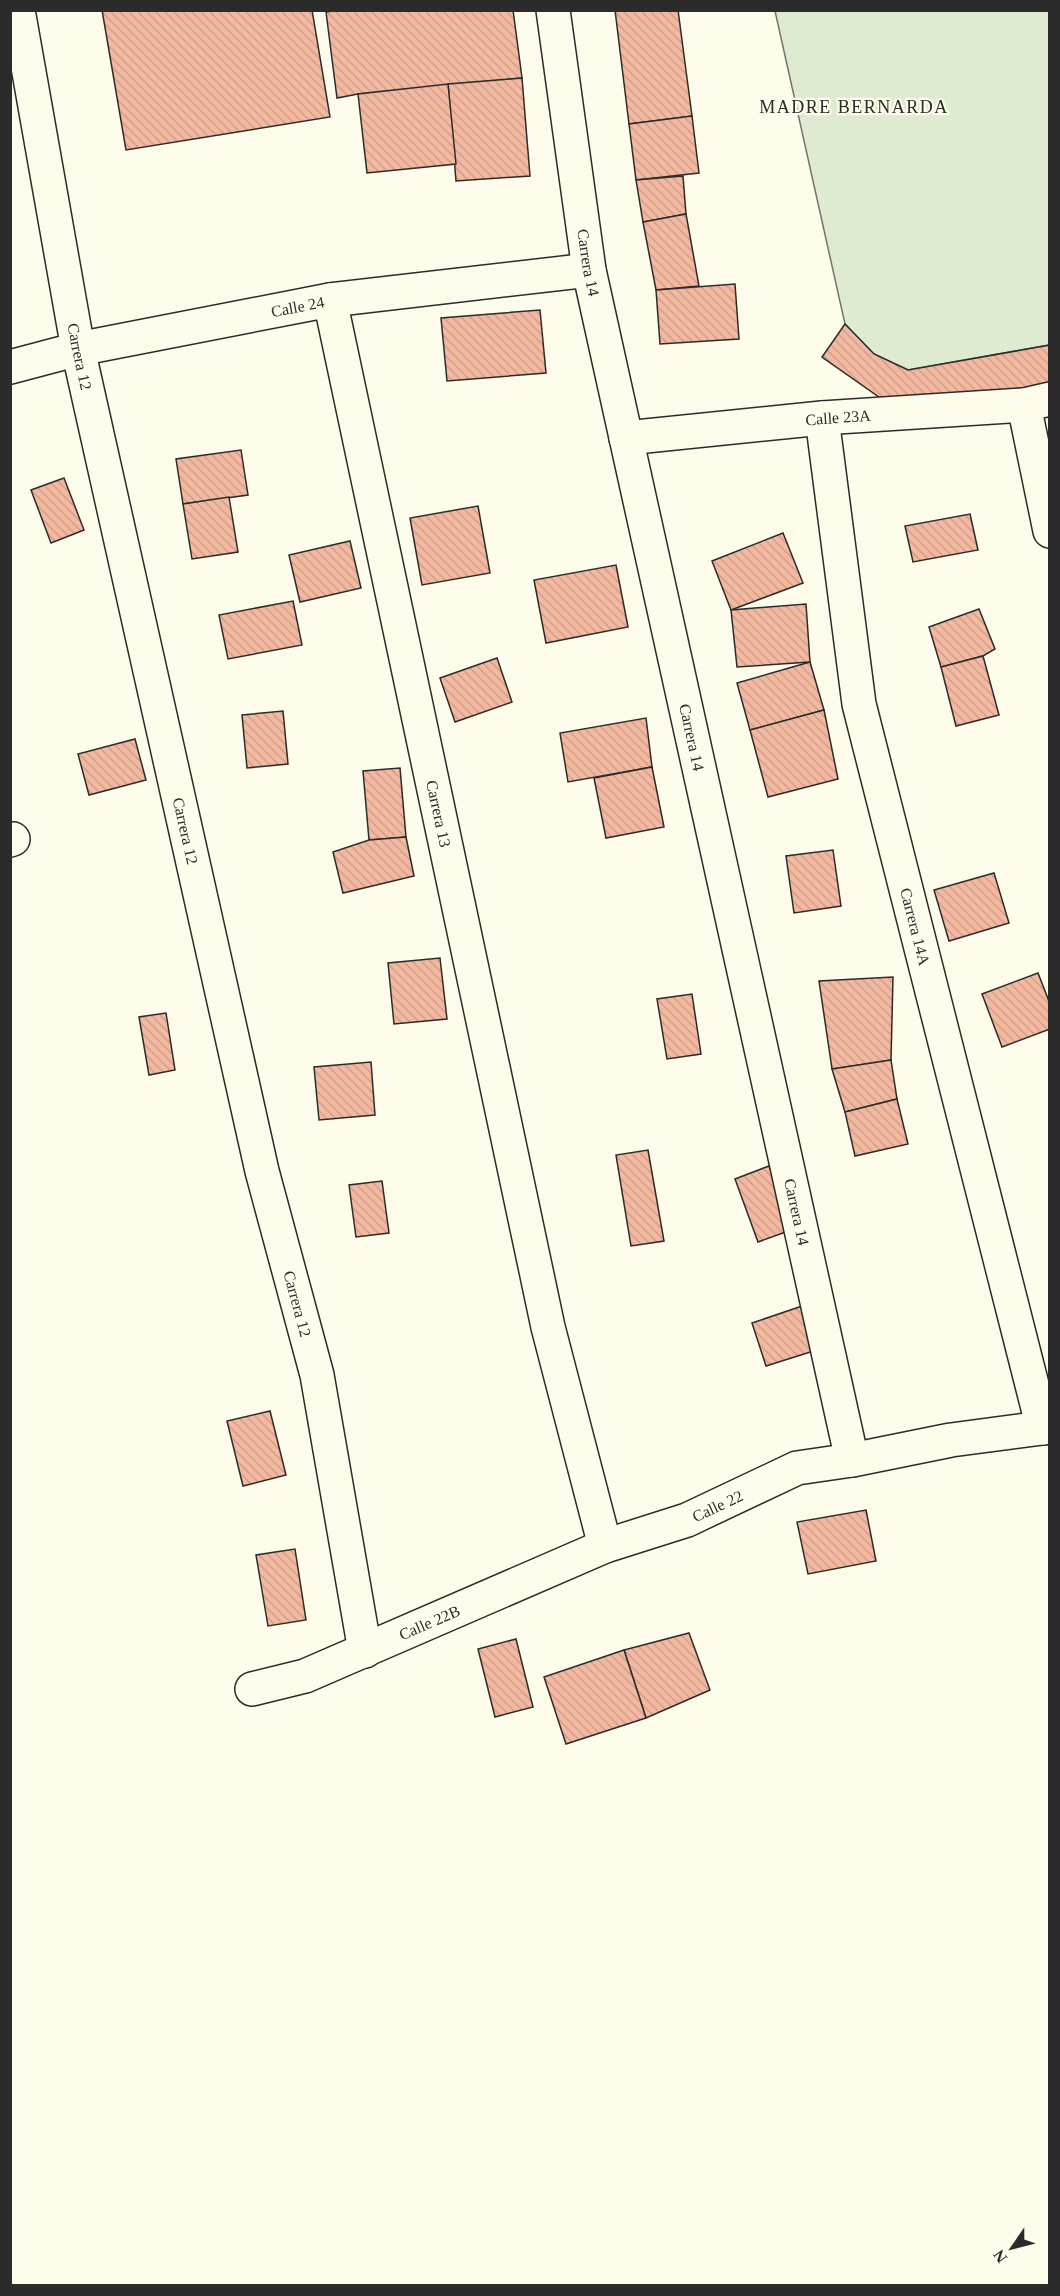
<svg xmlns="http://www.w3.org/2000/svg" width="1060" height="2296" font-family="Georgia,serif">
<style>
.grass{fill:#deebd1;stroke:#74746e;stroke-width:1.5}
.building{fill:url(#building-back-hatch);stroke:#2b2b2b;stroke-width:1.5}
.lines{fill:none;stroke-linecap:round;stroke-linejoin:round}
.street-casing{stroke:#2b2b2b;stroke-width:36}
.street{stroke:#fdfbea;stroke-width:33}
.labels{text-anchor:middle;stroke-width:4.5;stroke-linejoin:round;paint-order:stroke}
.street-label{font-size:16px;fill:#2b2b2b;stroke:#fdfbea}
.neighbourhood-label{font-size:18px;letter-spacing:1.5px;fill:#2b2b2b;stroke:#fdfbea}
</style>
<defs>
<pattern id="building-back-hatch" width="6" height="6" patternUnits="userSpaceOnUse" patternTransform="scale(1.5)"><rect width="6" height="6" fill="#f2b8a0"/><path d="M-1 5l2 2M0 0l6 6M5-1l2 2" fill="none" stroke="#d09e8a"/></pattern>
</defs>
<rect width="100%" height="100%" fill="#fdfbea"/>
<polygon class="grass" points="775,11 1049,11 1049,345 908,370 874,354 845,324"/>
<g class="building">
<polygon points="102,10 312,10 330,117 126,150"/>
<polygon points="339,10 513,10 522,78 358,94 337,98 326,12"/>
<polygon points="615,10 678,10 692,116 629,124"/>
<polygon points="522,78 530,176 456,181 448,84"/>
<polygon points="448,84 456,164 367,173 358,94"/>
<polygon points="692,116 699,173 636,180 629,124"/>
<polygon points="683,176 686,214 643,222 636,180"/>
<polygon points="686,214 699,286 656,290 643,222"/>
<polygon points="735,284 739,339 660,344 656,290"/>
<polygon points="540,310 546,373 447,381 441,318"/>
<polygon points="845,324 874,354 908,370 1050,345 1050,388 906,416 822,357"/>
<polygon points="241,450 248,495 183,504 176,459"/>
<polygon points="64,478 84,530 51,543 31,490"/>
<polygon points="229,497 238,552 192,559 183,504"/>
<polygon points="478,506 490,573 422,585 410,518"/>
<polygon points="970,514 978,550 913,562 905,526"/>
<polygon points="783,533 803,583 731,610 712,561"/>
<polygon points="350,541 361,588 300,602 289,555"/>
<polygon points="616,565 628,627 546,643 534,580"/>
<polygon points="293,601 302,645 228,659 219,615"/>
<polygon points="806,604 810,662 737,667 731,610"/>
<polygon points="979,609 995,649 983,656 941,667 929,627"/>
<polygon points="983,656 999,715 956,726 941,667"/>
<polygon points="497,658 512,702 455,722 440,678"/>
<polygon points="810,662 824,710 750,730 737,683"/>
<polygon points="824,710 838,779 768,797 750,730"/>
<polygon points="283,711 288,764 247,768 242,715"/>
<polygon points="646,718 652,767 568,782 560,733"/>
<polygon points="135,739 146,780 89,795 78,754"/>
<polygon points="652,767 664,827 606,838 594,778"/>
<polygon points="400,768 406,837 369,840 363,771"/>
<polygon points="406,837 414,876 343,893 333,852 369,840"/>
<polygon points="833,850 841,906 794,913 786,856"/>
<polygon points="994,873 1009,923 949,941 934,890"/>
<polygon points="440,958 447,1019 394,1024 388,963"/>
<polygon points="1038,973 1050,1004 1050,1029 1002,1047 982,994"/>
<polygon points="893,977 891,1060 832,1069 819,981"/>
<polygon points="692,994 701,1054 667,1059 657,999"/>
<polygon points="166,1013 175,1070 149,1075 139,1017"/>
<polygon points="891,1060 897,1099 845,1112 832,1069"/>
<polygon points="371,1062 375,1115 319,1120 314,1067"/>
<polygon points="897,1099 908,1144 855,1156 845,1112"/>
<polygon points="648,1150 664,1241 631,1246 616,1155"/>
<polygon points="769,1166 794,1229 758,1242 735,1179"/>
<polygon points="382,1181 389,1233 356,1237 349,1185"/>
<polygon points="808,1304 823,1348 766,1366 752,1323"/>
<polygon points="270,1411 286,1475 243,1486 227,1421"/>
<polygon points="866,1510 876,1561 808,1574 797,1522"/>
<polygon points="295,1549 306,1620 268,1626 256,1555"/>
<polygon points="689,1633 710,1690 646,1718 624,1650"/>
<polygon points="516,1639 533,1707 495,1717 478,1649"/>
<polygon points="624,1650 646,1718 566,1744 544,1677"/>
</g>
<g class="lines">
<defs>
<g id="street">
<path id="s1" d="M18 10 78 349 262 1171 317 1375 365 1651"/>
<path id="s2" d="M553 10 589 270 852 1460"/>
<path id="s3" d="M330 300 548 1327 605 1546"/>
<path id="s4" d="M10 367 78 349 330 300 589 270"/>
<polyline points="1024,405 1050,531"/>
<path id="s5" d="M822 418 859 704 1043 1428"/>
<path id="s6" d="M626 438 822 418 1024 405 1050 399"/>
<polyline points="10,840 13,839"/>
<path id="s7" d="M252 1689 305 1676 605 1546 687 1520 797 1468 852 1460 951 1440 1050 1427"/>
</g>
</defs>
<use href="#street" class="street-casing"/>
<use href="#street" class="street"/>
</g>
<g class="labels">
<g class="street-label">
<text dy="6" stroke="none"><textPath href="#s2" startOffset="255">Carrera 14</textPath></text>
<text dy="6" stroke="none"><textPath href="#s4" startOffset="294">Calle 24</textPath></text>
<text dy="6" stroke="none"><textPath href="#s1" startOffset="352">Carrera 12</textPath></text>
<text dy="6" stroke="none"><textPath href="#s6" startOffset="213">Calle 23A</textPath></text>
<text dy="6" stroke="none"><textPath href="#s2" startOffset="741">Carrera 14</textPath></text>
<text dy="6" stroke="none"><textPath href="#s3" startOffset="525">Carrera 13</textPath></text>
<text dy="6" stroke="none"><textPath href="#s1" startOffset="838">Carrera 12</textPath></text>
<text dy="6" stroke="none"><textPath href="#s5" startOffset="518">Carrera 14A</textPath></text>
<text dy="6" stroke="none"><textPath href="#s2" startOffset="1227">Carrera 14</textPath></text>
<text dy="6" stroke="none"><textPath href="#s1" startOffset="1324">Carrera 12</textPath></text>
<text dy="6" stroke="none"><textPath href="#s7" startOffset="501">Calle 22</textPath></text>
<text dy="6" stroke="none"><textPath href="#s7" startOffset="190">Calle 22B</textPath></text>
</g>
<g class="neighbourhood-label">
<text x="854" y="113">MADRE BERNARDA</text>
</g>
</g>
<rect width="1060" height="2296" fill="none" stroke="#2b2b2b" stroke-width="24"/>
<g transform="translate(1012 2248) rotate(235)" stroke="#fdfbea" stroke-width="4.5" paint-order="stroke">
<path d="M0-4.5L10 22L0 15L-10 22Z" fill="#2b2b2b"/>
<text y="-9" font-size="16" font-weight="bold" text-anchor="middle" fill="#2b2b2b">N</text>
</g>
</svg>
